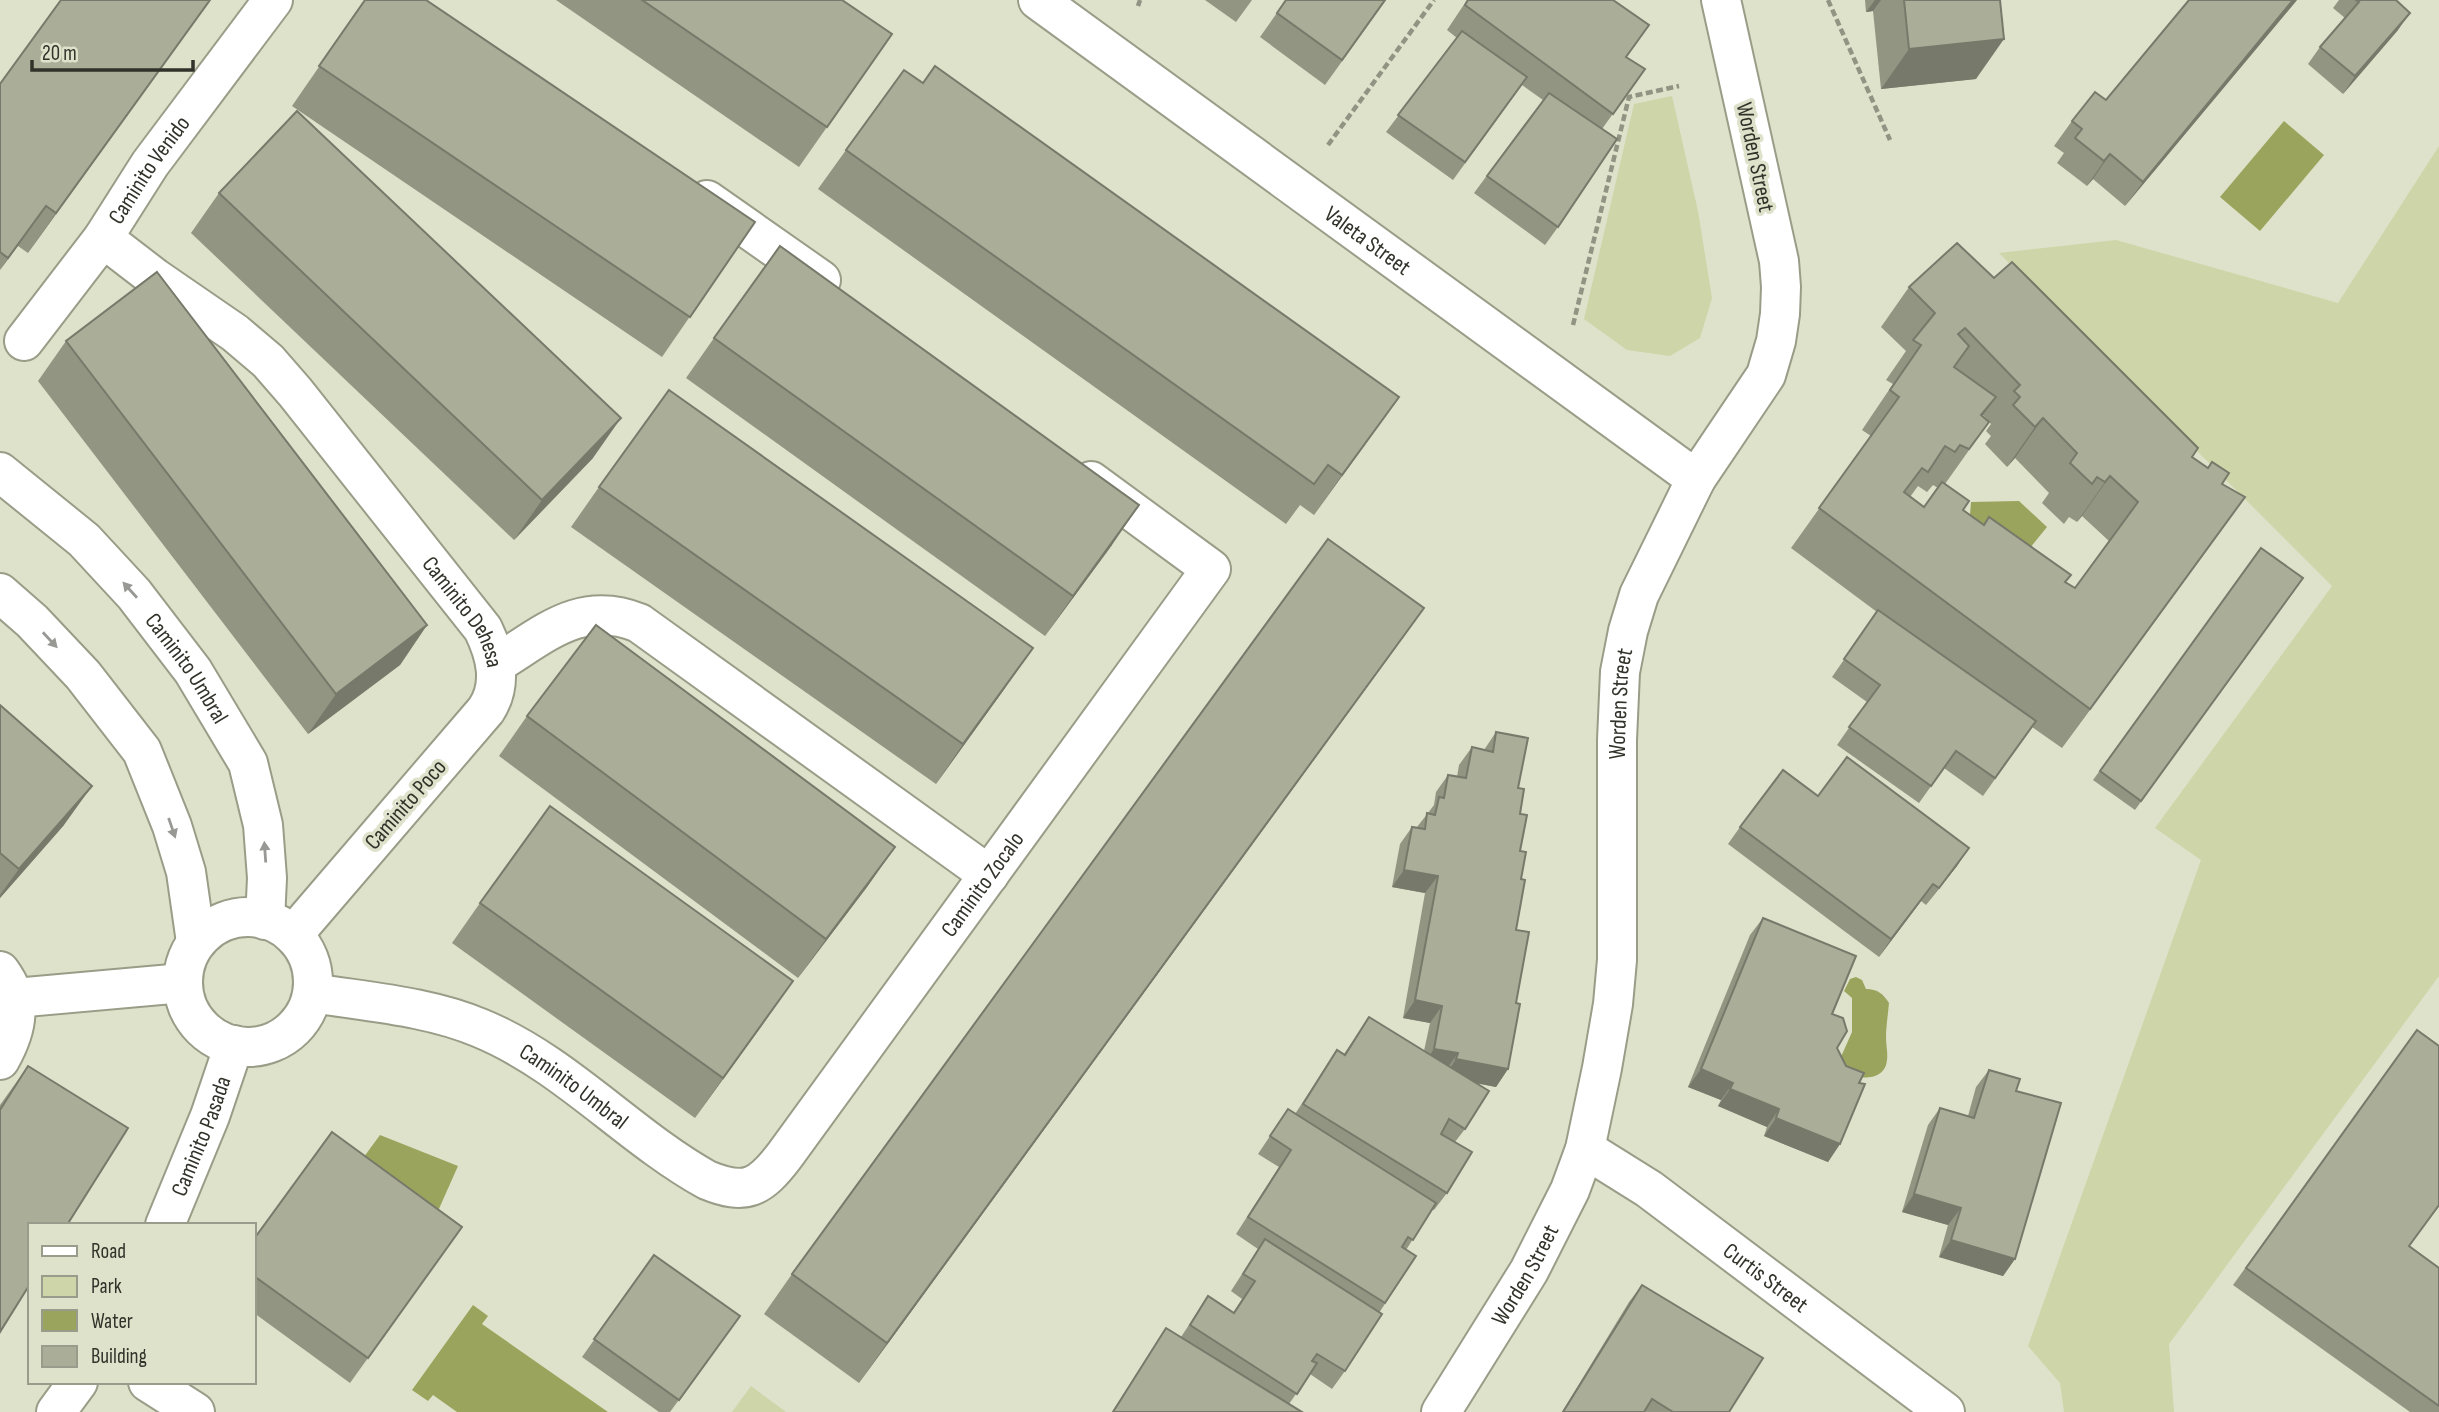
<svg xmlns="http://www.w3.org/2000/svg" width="2439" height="1412" font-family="'Sofia Sans Condensed',sans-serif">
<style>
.green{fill:#ced5a8}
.water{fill:#9ba45c}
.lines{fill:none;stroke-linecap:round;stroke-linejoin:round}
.street-casing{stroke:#999d87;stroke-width:42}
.secondary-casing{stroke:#999d87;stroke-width:42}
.path{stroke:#919483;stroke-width:4.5;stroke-dasharray:7 3.5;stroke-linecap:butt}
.street{stroke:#fff;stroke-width:38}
.secondary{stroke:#fff;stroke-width:38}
.wall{fill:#929582;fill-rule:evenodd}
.shaded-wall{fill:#77796a}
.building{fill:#aaad97;stroke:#77796a;stroke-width:2;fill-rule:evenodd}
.oneway{fill:#989894}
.labels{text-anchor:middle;stroke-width:7;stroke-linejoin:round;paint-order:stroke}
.street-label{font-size:23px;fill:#313229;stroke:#dee2cb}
</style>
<rect width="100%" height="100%" fill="#dee2cb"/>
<g class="green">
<polygon points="1672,96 1698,211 1712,298 1700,338 1670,356 1627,350 1584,319 1634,104"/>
<polygon points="2439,146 2439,976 2169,1344 2174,1412 2064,1412 2060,1383 2028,1346 2201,860 2155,828 2332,586 1999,253 2116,240 2338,303"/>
<polygon points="751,1386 786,1412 732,1412"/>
</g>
<g class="water">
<polygon points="2284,121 2324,155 2260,231 2220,197"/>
<polygon points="2019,501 2047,527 2025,554 1969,528 1971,502"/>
<path d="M1856 977 1862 980 1866 989C1878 989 1883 994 1889 1003 1888 1015 1886 1026 1886 1038 1886 1045 1888 1053 1887 1060 1885 1079 1866 1079 1852 1076L1840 1059 1852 1032V998L1844 991 1850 979Z"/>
<polygon points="380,1135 458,1166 434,1220 358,1165"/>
<polygon points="473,1305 488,1316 482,1324 608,1412 457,1412 433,1395 428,1401 412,1390"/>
</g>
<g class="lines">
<defs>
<g id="street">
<polyline points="707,200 821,280"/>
<path id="s1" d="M103 238 155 278 235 333 268 361 295 392 483 629C496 656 503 684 486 710L293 935"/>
<path id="s2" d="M24 341 103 238 150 164 273 0"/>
<path id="s3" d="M0 472 84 540 134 594 193 671 248 763 263 825 267 878 265 920"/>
<polyline points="0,593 32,621 83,675 142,751 172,826 186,872 196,942"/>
<path d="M496 664C544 635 580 599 639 623L989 875"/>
<circle cx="248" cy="982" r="65"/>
<path d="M0 971C23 1002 18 1028 0 1060"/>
<path id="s4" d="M313 993C368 1002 428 1006 480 1028 565 1063 628 1136 707 1180 746 1196 760 1188 785 1155L1211 569 1091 481"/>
<polyline points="15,998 183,983"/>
<path id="s5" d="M1585 1149 1649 1189 1945 1412"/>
<path id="s6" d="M165 1225 210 1116 234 1045"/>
<polyline points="148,1382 195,1412"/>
<polyline points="56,1412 78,1382"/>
</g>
<g id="secondary">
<path id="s7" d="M1038 0 1696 479"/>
<path id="s8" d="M1441 1412 1529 1271 1570 1190 1585 1149 1602 1068 1613 1004 1617 960V740L1620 672 1628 631 1639 595 1696 479 1766 375 1776 341 1780 314 1781 287 1779 261 1721 0"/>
</g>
</defs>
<use href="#street" class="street-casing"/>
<use href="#secondary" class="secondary-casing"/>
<g class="path">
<polyline points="1828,0 1890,140"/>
<polyline points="1138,6 1140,0"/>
<polyline points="1328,145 1434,0"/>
<polyline points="1573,325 1629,97 1679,86"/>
</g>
<use href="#street" class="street"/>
<use href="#secondary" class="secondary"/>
</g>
<g class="wall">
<polygon points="210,0 28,253 18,246 0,270 0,84"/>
<polygon points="365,0 755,222 662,357 292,106"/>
<polygon points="556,0 842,0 892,34 799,167"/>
<polygon points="1205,0 1252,0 1236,22"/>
<polygon points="1286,0 1386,0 1325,85 1260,37"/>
<polygon points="1467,0 1613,0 1626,57 1645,69 1602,129 1558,227 1545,245 1474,193 1543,100 1522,85 1453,180 1386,132 1457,38 1447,30"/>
<polygon points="1865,0 2000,0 1976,79 1881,89 1873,11 1866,12"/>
<polygon points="2297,0 2125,206 2093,179 2087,186 2057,163 2064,153 2054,146 2072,121 2106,100"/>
<polygon points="2339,0 2396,0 2398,30 2343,94 2308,64 2320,47 2345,18 2333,8"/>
<polygon points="846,150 1371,436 1314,515 1300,505 1286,524 818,189"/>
<polygon points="219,193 593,458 514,540 191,233"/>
<path d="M1994 278 2222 484 2245 497 2062 748 2032 727 1983 796 1944 768 1919 803 1837 745 1867 702 1832 677 1877 612 1791 548 1871 436 1862 430 1893 384 1886 380 1906 351 1881 327 1909 287ZM1983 415 1991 424 1986 431 1991 436 1985 444 2007 467 2015 458 2049 493 2042 503 2064 524 2069 517 2077 522 2082 516 2109 541 2075 588 1963 510 1945 484 1989 422 1982 416ZM1933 485 1938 488 1924 507 1910 497 1918 486 1927 492Z"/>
<polygon points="714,338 1112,545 1045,636 686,378"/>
<polygon points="66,341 427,625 400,665 308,734 38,381"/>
<polygon points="599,487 1005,688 936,784 571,527"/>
<polygon points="2261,548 2303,578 2135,810 2093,780"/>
<polygon points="1396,647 859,1383 764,1314 792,1274"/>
<polygon points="0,705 64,825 0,898"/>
<polygon points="527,716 895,847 867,887 798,978 499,756"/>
<polygon points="1496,732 1518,788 1520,814 1521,879 1516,930 1516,1003 1508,1069 1496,1087 1476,1083 1465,1129 1455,1142 1447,1193 1434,1210 1432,1209 1406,1250 1416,1256 1379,1313 1345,1371 1332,1389 1310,1374 1289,1404 1302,1412 1112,1412 1166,1328 1181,1337 1208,1296 1233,1313 1242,1299 1231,1291 1258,1249 1236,1234 1279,1167 1258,1154 1288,1109 1295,1114 1337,1050 1344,1054 1369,1017 1424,1051 1430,1023 1403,1018 1425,893 1392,887 1400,844 1412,827 1417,827 1428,813 1434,805 1436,792 1448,775 1457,777 1459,765 1472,747 1484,750"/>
<polygon points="1818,796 1957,866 1926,905 1921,901 1879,957 1728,844 1740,827"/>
<polygon points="480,903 793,981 695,1118 452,943"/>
<polygon points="1763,918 1832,1014 1837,1048 1846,1066 1859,1083 1840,1144 1828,1162 1764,1136 1767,1127 1718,1106 1721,1100 1688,1087 1750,935"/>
<polygon points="2417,1030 2409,1246 2439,1268 2439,1412 2410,1412 2233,1285"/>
<polygon points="28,1066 0,1332 0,1105"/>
<polygon points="1989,1070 2016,1091 2015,1259 2003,1276 1939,1257 1948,1225 1902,1212 1928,1125 1940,1108 1968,1116 1976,1087"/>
<polygon points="462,1227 350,1383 254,1313 254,1239"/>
<polygon points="654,1255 740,1316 670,1412 659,1412 582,1357"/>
<polygon points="1642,1285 1729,1412 1562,1412 1629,1302"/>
</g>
<g class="shaded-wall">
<polygon points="210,0 28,253 56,213"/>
<polygon points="1875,0 1881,0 1873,11 1866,12"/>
<polygon points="2293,0 2297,0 2125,206 2143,182"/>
<polygon points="2410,13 2398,30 2343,94 2355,76"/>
<polygon points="2004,39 1976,79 1881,89 1909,49"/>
<polygon points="2110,154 2093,179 2087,186 2104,161"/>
<polygon points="46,206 0,270 8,258"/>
<polygon points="1399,397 1371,436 1314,515 1342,475"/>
<polygon points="1996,397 1968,436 1960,445 1927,492 1981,415"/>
<polygon points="621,418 593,458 514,540 542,500"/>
<polygon points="2043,418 2015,458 2007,467 2035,427"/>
<polygon points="2110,476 2082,516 2077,522 2105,482"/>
<polygon points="2245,497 2217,536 2062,748 2090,709"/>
<polygon points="1139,505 1112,545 1045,636 1073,596"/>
<polygon points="1424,608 1396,647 859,1383 887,1343"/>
<polygon points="427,625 400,665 308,734 336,694"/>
<polygon points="1033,648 1005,688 936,784 963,744"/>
<polygon points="92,786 64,825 0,898 0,895 19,869"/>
<polygon points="895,847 867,887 798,978 826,939"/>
<polygon points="1969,848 1957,866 1926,905 1939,888"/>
<polygon points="1404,870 1438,876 1425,893 1392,887"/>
<polygon points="1933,884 1921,901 1879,957 1891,939"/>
<polygon points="793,981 765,1021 695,1118 723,1078"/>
<polygon points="1415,1000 1442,1006 1430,1023 1403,1018"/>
<polygon points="1434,1049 1458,1053 1446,1070 1422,1066"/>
<polygon points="1456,1059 1508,1069 1496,1087 1444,1077"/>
<polygon points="1701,1069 1733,1083 1721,1100 1688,1087"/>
<polygon points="1730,1089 1779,1109 1767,1127 1718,1106"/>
<polygon points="1776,1118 1840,1144 1828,1162 1764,1136"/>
<polygon points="1914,1194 1961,1208 1948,1225 1902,1212"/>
<polygon points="1951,1240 2015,1259 2003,1276 1939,1257"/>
</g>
<g class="building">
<polygon points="61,0 210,0 56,213 46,206 8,258 0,252 0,84"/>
<polygon points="365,0 426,0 755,222 690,317 319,66"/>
<polygon points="642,0 842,0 892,34 827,127"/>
<polygon points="1286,0 1385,0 1342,60 1277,13"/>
<polygon points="1468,0 1613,0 1649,25 1626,57 1645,69 1613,114 1465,5"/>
<polygon points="1904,0 2000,0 2004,39 1909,49"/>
<polygon points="2189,0 2293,0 2143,182 2110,154 2104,161 2075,138 2082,129 2072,121 2095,92 2106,100"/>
<polygon points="2356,0 2396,0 2410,13 2355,76 2320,47 2359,2"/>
<polygon points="1462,31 1527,77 1465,162 1398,115"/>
<polygon points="935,66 1399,397 1342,475 1328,465 1314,484 846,150 904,70 923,83"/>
<polygon points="1549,93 1617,139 1558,227 1487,176"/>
<polygon points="297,111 621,418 542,500 219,193"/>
<path d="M1957 243 1994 278 2012 262 2198 448 2192 457 2208 468 2212 462 2229 473 2222 484 2245 497 2090 709 1819 508 1899 397 1890 390 1921 345 1913 340 1935 313 1909 287ZM1965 328 2020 385 2014 391 2020 397 2013 405 2035 427 2043 418 2077 453 2070 463 2092 484 2097 477 2105 482 2110 476 2138 502 2075 588 2065 582 2071 575 1989 517 1984 525 1963 510 1969 501 1942 482 1924 507 1904 492 1922 468 1928 472 1945 446 1955 452 1960 445 1969 449 1989 422 1981 415 1996 397 1954 367 1969 346 1958 334Z"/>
<polygon points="780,246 1139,505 1073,596 714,338"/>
<polygon points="157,272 427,625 336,694 66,341"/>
<polygon points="669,390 1033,648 963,744 599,487"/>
<polygon points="1328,539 1424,608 887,1343 792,1274"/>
<polygon points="2261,548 2303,578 2141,801 2100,771"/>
<polygon points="1878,610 2036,721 1995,778 1956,751 1931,786 1849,727 1880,685 1844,659"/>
<polygon points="596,625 895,847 826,939 527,716"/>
<polygon points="0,705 92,786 19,869 0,853"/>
<polygon points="1496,732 1528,738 1518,788 1524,789 1520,814 1527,815 1520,851 1526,852 1521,879 1525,880 1516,930 1529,932 1516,1003 1520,1004 1508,1069 1456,1059 1458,1053 1434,1049 1442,1006 1415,1000 1438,876 1404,870 1412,827 1425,829 1427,813 1435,815 1439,797 1444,798 1448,775 1466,778 1472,747 1493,752"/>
<polygon points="1847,757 1969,848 1939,888 1933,884 1891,939 1740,827 1783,770 1818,796"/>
<polygon points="550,806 793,981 723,1078 480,903"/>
<polygon points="1763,918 1856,956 1832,1014 1843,1018 1847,1031 1837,1048 1846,1066 1864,1073 1859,1083 1865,1084 1840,1144 1776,1118 1779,1109 1730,1089 1733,1083 1701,1069"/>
<polygon points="1369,1017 1489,1091 1465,1129 1449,1119 1441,1134 1472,1152 1447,1193 1303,1104 1337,1050 1345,1055"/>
<polygon points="2417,1030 2439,1046 2439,1205 2409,1246 2439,1268 2439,1406 2246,1268"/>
<polygon points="28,1066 128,1128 67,1225 30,1225 30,1284 0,1332 0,1110"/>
<polygon points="1989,1070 2020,1079 2016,1091 2061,1103 2015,1259 1951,1240 1961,1208 1914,1194 1940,1108 1974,1118"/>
<polygon points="1288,1109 1436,1203 1413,1240 1408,1237 1402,1247 1416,1256 1385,1303 1248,1217 1291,1150 1270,1136"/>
<polygon points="332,1132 462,1227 368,1358 254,1276 254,1239"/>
<polygon points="1265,1239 1382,1314 1345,1371 1317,1354 1312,1361 1317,1363 1297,1394 1190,1325 1208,1296 1234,1313 1255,1281 1243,1274"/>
<polygon points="654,1255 740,1316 679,1400 594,1339"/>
<polygon points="1642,1285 1763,1358 1729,1412 1673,1412 1652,1399 1644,1412 1563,1412"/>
<polygon points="1166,1328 1302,1412 1113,1412"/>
</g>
<defs><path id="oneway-solid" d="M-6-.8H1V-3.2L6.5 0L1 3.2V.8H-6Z" transform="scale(1.75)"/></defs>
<g class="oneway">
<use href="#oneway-solid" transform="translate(130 590) rotate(-132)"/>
<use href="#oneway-solid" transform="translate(50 640) rotate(47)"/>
<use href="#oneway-solid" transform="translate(172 828) rotate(71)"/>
<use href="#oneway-solid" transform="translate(265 852) rotate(-94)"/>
</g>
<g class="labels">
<g class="street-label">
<text transform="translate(1756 157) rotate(78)" y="8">Worden Street</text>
<text dy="8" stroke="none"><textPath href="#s2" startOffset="212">Caminito Venido</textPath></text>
<text dy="8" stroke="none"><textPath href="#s7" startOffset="408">Valeta Street</textPath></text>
<text dy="8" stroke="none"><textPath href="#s1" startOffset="525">Caminito Dehesa</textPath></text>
<text dy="8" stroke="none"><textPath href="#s3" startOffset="273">Caminito Umbral</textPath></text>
<text dy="8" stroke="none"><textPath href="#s8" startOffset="749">Worden Street</textPath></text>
<text transform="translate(405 804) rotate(-49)" y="8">Caminito Poco</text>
<text dy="8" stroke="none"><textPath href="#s4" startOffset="872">Caminito Zocalo</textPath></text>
<text dy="8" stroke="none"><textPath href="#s4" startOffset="282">Caminito Umbral</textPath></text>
<text dy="8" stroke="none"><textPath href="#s6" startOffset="96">Caminito Pasada</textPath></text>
<text dy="8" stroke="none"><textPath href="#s8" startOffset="161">Worden Street</textPath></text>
<text dy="8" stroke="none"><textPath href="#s5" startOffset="222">Curtis Street</textPath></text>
</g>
</g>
<rect x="28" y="1223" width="228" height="161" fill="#dee2cb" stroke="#999c8a" stroke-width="2"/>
<rect x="42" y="1246" width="35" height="10" fill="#ffffff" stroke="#999c8a" stroke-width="2"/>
<text x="91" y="1258" font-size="21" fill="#313229">Road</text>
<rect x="42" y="1276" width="35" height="21" fill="#ced5a8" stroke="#999c8a" stroke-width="2"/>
<text x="91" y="1293" font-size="21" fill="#313229">Park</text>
<rect x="42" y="1310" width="35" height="21" fill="#9ba45c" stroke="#999c8a" stroke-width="2"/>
<text x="91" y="1328" font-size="21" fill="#313229">Water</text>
<rect x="42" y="1346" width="35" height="21" fill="#aaad97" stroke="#999c8a" stroke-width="2"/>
<text x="91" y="1363" font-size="21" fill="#313229">Building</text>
<path d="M32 60v10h161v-10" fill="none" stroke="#313229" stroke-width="3.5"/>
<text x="42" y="60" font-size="21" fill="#313229" stroke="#dee2cb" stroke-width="5" paint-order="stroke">20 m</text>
</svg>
